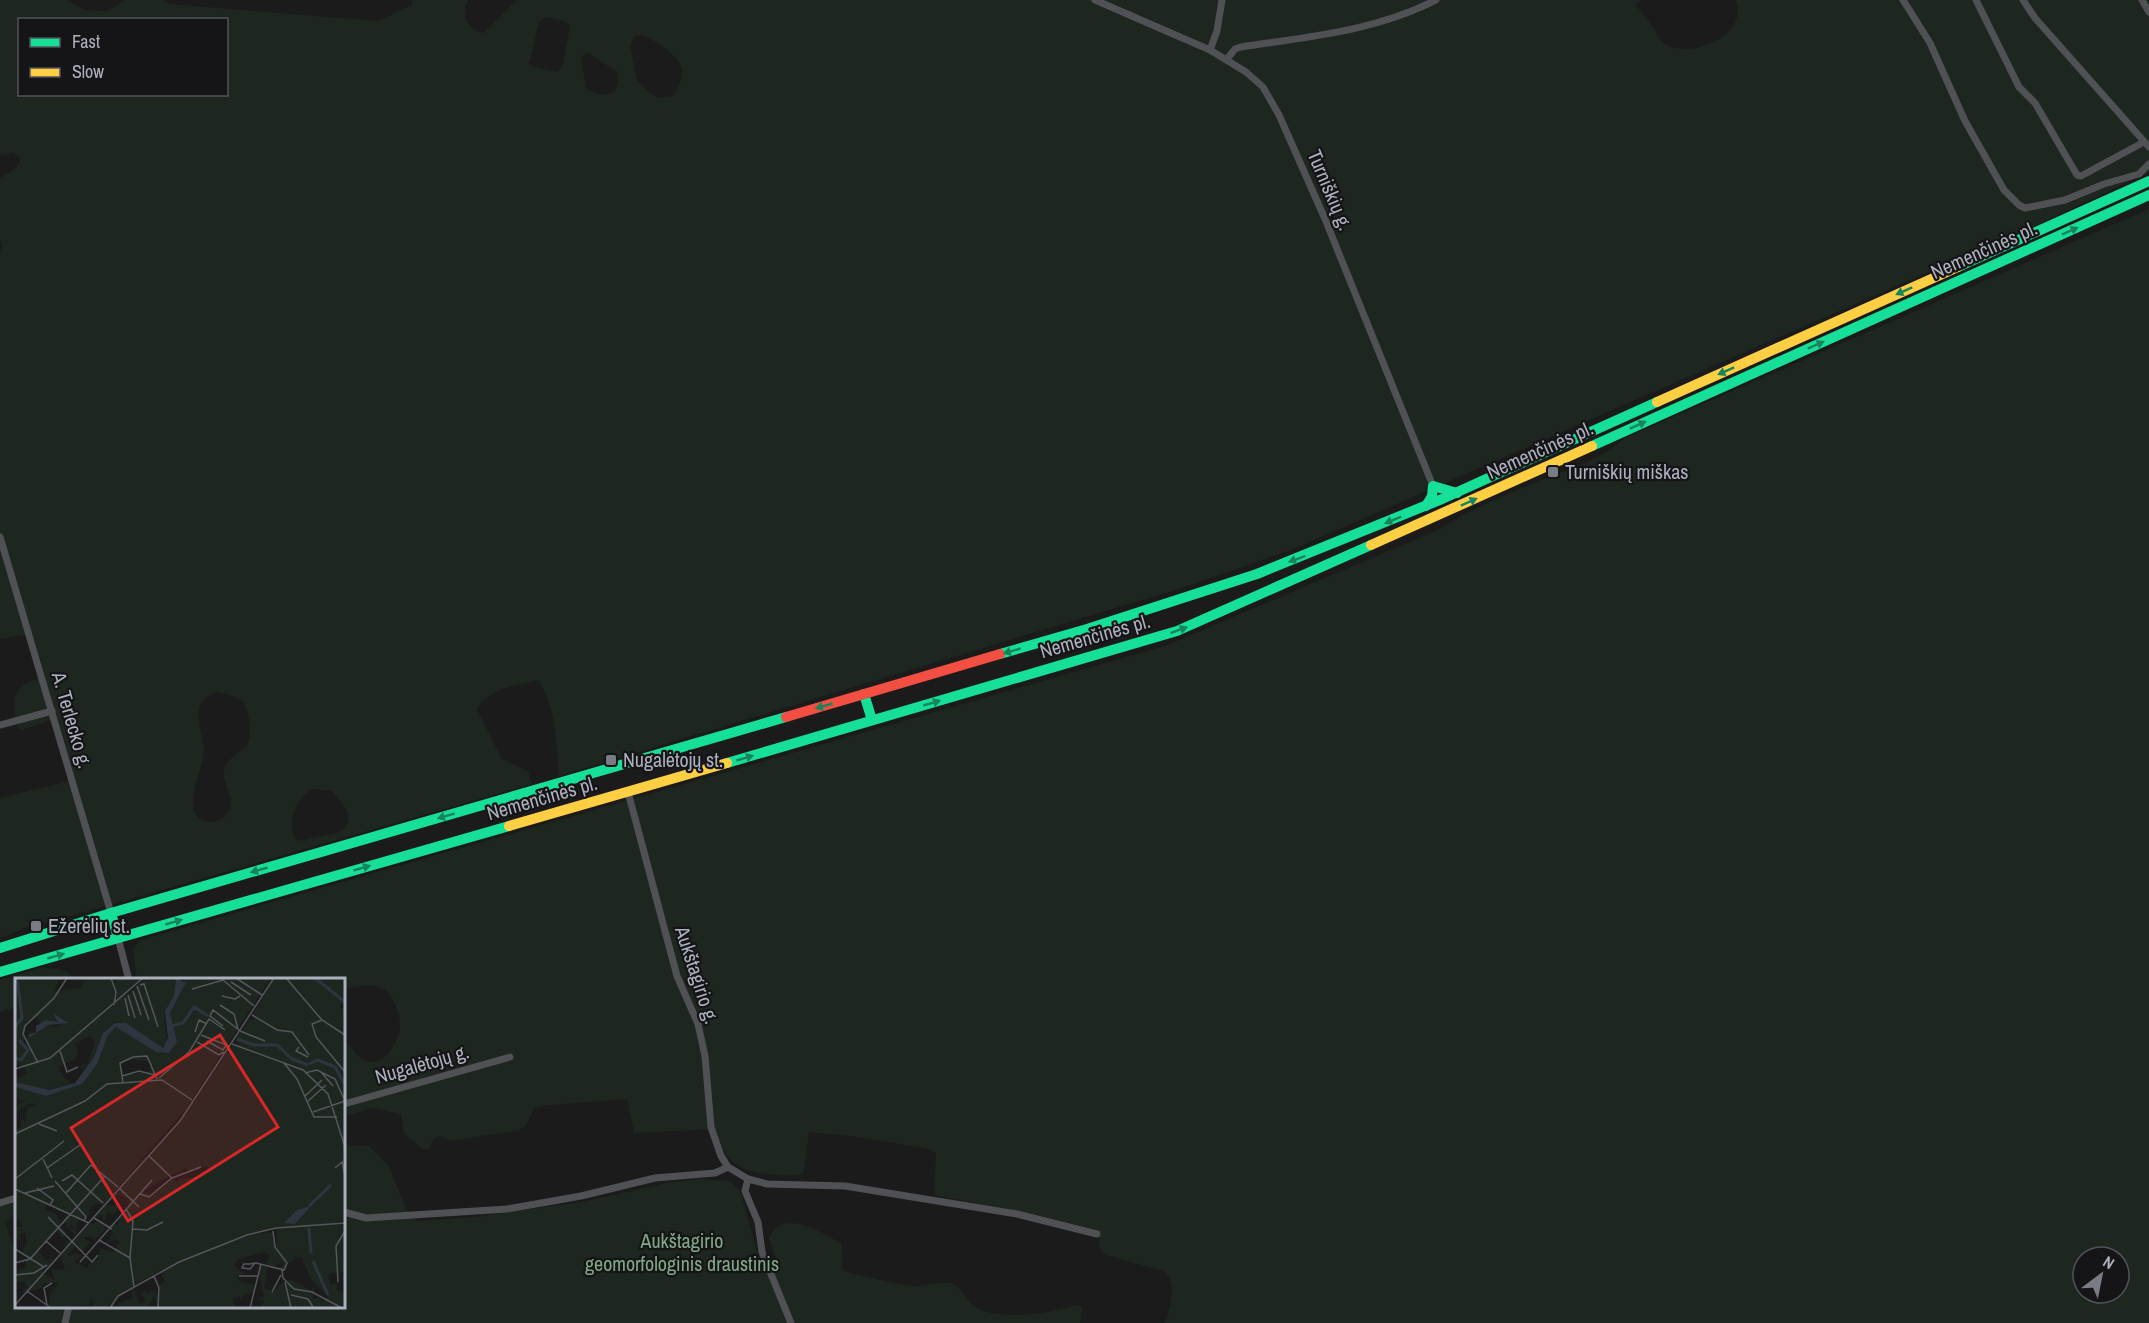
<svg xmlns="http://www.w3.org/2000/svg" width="2149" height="1323" font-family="'Archivo Narrow',sans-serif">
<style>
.green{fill:#1e2620;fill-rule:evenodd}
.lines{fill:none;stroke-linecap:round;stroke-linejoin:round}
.street{stroke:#4f5155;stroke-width:7}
.fast{stroke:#16e098;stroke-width:10}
.slow{stroke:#ffcf43;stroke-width:10}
.jam{stroke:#f24e42;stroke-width:10}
.oneway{fill:#16855e}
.poi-dot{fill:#797c85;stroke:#151518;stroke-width:2}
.labels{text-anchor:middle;stroke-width:4.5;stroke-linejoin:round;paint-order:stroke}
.street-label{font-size:20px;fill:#acb1bd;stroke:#151518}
.poi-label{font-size:20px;fill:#acb1bd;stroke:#151518;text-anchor:start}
.park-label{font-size:20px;fill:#82a985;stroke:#151518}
.inset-river{fill:none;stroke:#2d363f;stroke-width:3}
.inset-road{fill:none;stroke:#55575c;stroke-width:1.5}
.view{fill:#d62828;fill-opacity:0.15;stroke:#d62828;stroke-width:3}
.inset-edge{fill:none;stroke:#acb1bd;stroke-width:3}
</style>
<rect width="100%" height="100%" fill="#1b1b1c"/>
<g class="green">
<path d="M0 0H67L85 10 108 11 125 0H163L169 4 378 21 412 5V0H468C461 14 467 31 484 33L517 0H1643L1635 4C1641 12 1647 19 1652 26 1656 31 1658 38 1662 42 1685 61 1750 38 1736 0H2149V172L2050 219 1296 548 1185 587 559 776C556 743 557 708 538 680 518 685 487 689 477 709L502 759 528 771 532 784 46 923 35 924 0 938V798L74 780 57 718 21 730 17 727C11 694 12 687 45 676L34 637 21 635 0 639V254L2 245 0 240V178C8 173 20 169 20 158L13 153 0 155ZM545 17 565 21 570 26 563 64 558 72 533 67 529 64 539 22ZM20 20H226V94H20ZM642 35C654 39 679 56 682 69 683 77 678 90 673 96L660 98 651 94 637 80 630 45 634 37ZM588 53 617 72C622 97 604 100 586 88L581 58 583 55ZM217 692C226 694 236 696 243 702 249 709 253 737 247 745 240 754 225 758 224 772 222 787 239 801 226 815 222 819 216 822 210 822 176 819 204 769 204 750 203 737 197 722 199 709 200 700 209 694 217 692ZM313 789 332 791C343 804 361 821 337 833L297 841C285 825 296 797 313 789Z"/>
<path d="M2149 209V1323H1163L1167 1319C1170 1303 1178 1283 1163 1271L1107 1255C1098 1250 1099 1243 1100 1234L1096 1230 1032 1214 934 1195 936 1153 928 1149 859 1137 809 1132 803 1175C779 1176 745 1177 727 1156 722 1149 719 1137 716 1129L634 1133 627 1099 540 1106 534 1108 527 1124 520 1130 450 1141 440 1136 434 1139 429 1149H422L404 1133 401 1114 371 1108 344 1117V1040C354 1047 357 1062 372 1062 387 1063 401 1037 400 1024 399 1014 394 995 385 990 373 982 357 986 344 989V980L137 979 133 949 141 940 1165 646 1440 529C1470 509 1506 495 1539 481 1573 467 1596 462 1625 438ZM2083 1257H2119V1293H2083Z"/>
<path d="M41 968C53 969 68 967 73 979L16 980V1007L0 1012V980Z"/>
<path d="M344 1141 349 1145 369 1146 388 1165 407 1210 417 1221 475 1217 587 1201 671 1182 699 1179 730 1181 741 1193 758 1255 776 1258 769 1238C783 1207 820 1232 841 1243L843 1258 841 1268 849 1273C870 1277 891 1283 912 1286 924 1287 937 1282 949 1283 962 1285 963 1296 971 1304 992 1323 1052 1313 1077 1305L1082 1307 1080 1323H0V1207L13 1203 16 1204V1211L6 1224 13 1245H16V1306H344Z"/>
</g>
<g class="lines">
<g class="street">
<polyline points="1095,0 1210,50 1246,72 1263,87 1279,115 1325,219 1433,486"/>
<polyline points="1903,0 1930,43 1965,121 2004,190 2019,205 2025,208 2065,200 2104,184 2139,174 2149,164"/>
<polyline points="1976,0 2019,87 2035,103 2077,175 2081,176 2144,142"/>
<polyline points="2023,0 2035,18 2149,147"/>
<polyline points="2142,0 2149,12"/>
<polyline points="1210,50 1217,31 1222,0"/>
<path d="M1227 59 1235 49 1241 47C1307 37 1376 31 1436 0"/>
<polyline points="0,537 111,913"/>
<polyline points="0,725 52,711"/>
<polyline points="628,792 677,976 698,1024 705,1056 711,1127 721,1156 728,1167 748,1179 767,1184 845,1186 1017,1214 1097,1234"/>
<polyline points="118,938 129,980"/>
<polyline points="344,1104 510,1057"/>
<polyline points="748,1179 745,1191 758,1222 762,1252 791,1323"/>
<polyline points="0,1203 16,1198"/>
<polyline points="344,1212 366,1218 507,1209 581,1196 655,1178 715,1173 728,1167"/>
<polyline points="65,1323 69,1306"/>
</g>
<g class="fast">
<polyline points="1958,267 2149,181"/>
<polyline points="1592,446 2149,195"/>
<polyline points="1426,506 1432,496 1433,486 1457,493"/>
<polyline points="1000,654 1087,629 1257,574 1442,499 1657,402"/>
<polyline points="864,694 872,720"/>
<polyline points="727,763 1177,631 1371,545"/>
<polyline points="111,913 118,938"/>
<polyline points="0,948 111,913 786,717"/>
<polyline points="0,972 509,826"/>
</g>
<g class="slow">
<polyline points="1657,402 1958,267"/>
<polyline points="1371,545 1592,446"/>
<polyline points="509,826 727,763"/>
</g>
<polyline class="jam" points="786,717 1000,654"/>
</g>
<defs><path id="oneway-solid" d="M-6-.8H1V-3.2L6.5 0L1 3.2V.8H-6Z" transform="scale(1.5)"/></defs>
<g class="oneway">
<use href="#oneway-solid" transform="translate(2070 231) rotate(-24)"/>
<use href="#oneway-solid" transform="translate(1904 291) rotate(156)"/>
<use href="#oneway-solid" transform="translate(1816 345) rotate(-24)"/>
<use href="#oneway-solid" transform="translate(1726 371) rotate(156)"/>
<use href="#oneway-solid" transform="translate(1638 425) rotate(-24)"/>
<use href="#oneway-solid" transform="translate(1469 502) rotate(-24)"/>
<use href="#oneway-solid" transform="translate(1393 520) rotate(158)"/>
<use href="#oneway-solid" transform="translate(1297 559) rotate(160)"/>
<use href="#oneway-solid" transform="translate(1179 630) rotate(-20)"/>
<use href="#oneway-solid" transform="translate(1012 651) rotate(164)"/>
<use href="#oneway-solid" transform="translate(932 703) rotate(-16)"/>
<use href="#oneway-solid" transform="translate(824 706) rotate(164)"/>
<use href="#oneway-solid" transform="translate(745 758) rotate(-16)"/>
<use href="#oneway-solid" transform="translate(446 816) rotate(164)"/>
<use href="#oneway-solid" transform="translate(362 868) rotate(-16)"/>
<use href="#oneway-solid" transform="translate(259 870) rotate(164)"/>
<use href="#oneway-solid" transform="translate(174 922) rotate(-16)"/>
<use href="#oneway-solid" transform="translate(56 956) rotate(-16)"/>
</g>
<g class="poi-dot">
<rect x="1547" y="466" width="12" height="12" rx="3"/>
<rect x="605" y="754" width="12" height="12" rx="3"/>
<rect x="30" y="920" width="12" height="12" rx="3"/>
</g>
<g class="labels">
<g class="street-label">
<text transform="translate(1330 190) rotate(67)" y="7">Turniškių g.</text>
<text transform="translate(1984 250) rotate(-24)" y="7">Nemenčinės pl.</text>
<text transform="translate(1540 450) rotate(-24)" y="7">Nemenčinės pl.</text>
<text transform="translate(1095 636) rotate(-16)" y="7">Nemenčinės pl.</text>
<text transform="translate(72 720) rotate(74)" y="7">A. Terlecko g.</text>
<text transform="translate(542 798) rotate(-16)" y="7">Nemenčinės pl.</text>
<text transform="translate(697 975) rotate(72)" y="7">Aukštagirio g.</text>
<text transform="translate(422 1064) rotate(-16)" y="7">Nugalėtojų g.</text>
</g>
<g class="poi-label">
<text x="1565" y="479">Turniškių miškas</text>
<text x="623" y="767">Nugalėtojų st.</text>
<text x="48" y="933">Ežerėlių st.</text>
</g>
<g class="park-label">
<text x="682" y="1248">Aukštagirio<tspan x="682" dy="23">geomorfologinis draustinis</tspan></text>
</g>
</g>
<g transform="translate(15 978)">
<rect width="330" height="330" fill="#1b1b1c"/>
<path d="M0 0H45L39 13 65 10 71 0H96L97 7 101 4 98 0H126L108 21 127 3 161 0 159 18 149 38 152 65 146 70 111 45 101 44 89 53 78 80 67 92 65 87 73 85 80 64 74 58 60 65 63 75 60 81 43 89 50 101 55 103 53 106 33 112 0 104V95L4 100 12 95 10 89 0 86ZM36 36 53 43 41 49 33 47 22 55 15 53 9 69 11 44 22 40 26 47 31 42 43 44ZM168 0H256L170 132 128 180 121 177 127 182 88 227 84 224 76 228 73 238 62 244 61 258 54 251H59L56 245 52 251 51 244 46 248 51 255 48 261 55 264 49 270 51 264 41 252 23 272 31 282 40 280 24 292 46 277 74 246 88 243 87 237 81 238 101 216 108 213 106 210 165 145 218 66 223 67 221 61 234 41 240 42 237 37 260 0H330V26L324 28 326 31 330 29V243L311 246H330V294L313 296 315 307 323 304 321 312 330 315V330H310L311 326 308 330H246L249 323 242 320 249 319 244 296 247 288 253 289 249 310 259 313 269 303 270 311 274 301 296 312 299 308 298 321 303 319 308 324 313 319 295 300 287 279 282 280 281 276 278 279 281 280 272 286 262 269 261 251 281 248 242 254 185 275 236 257 258 254 260 269 271 284 268 292 265 291 268 283 257 289 251 286 255 277 250 274 223 281 219 287 229 296 222 298 224 303 242 307 240 315 230 316 225 323V318L218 321 220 330H142L140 317 132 330H104V325L117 320V310L90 330H80L76 320 75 327 38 330 34 327 36 316 44 304 27 306V310L13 313 29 296 40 302 36 291 50 292 46 278 14 311 5 316 12 309 10 304H0L3 298 0 293 11 290 10 284 15 280 28 287 7 274 12 264 10 254 3 257 8 262 0 261V249H7L4 241 0 242V151L6 150 5 140 10 143 13 129 21 127 16 125 0 135 2 127 10 123 0 120V109L31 118 67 106 82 86 93 57 101 49 141 74 154 75 162 64 155 35 170 8ZM116 82 135 83V93L110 97 106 87ZM192 188 193 193 182 199 164 201 163 205 158 201 138 217 128 213 170 190 173 193ZM103 217 114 220 112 236 109 234 102 241 104 247 98 244 91 252 88 245 93 234 97 238 105 228 92 227ZM32 226 53 235 46 246 41 236 30 232ZM94 249 98 255 92 265 100 261 105 264 98 274 85 270 83 282 74 285 72 290 65 287 66 283 62 286 59 284 67 278 61 275 52 278 62 265 67 275 75 264 69 261 71 258 80 261ZM176 278 145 294 150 303 145 307V317L138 312 130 316 131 311 126 316 131 323 125 326 118 309 131 300Z" fill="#1e2620" fill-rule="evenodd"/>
<path d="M161 0 171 5 155 35 162 64 154 75 141 74 101 49 93 57 82 86 67 106 31 118 0 109V104L34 112 60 105 79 79 88 55 100 45H111L148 70 153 60 150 33 159 18ZM37 35 54 45 33 47 16 59 12 57 21 55V48L31 42 43 44ZM296 228 280 246 269 245 282 232Z" fill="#2d363f"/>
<path class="inset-river" d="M300 0 330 24M156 48 168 45 179 29 193 38M0 49 7 40 2 0M222 61 239 67H262L277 81 293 87M0 80 6 82 13 72 4 62M294 86 303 82 320 89 330 107M294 228 316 207M294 250 296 275M298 283 313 317"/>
<path class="inset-road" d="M96 0 101 14 99 27M221 0 247 17M271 0 307 42 330 57M216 4 236 17M125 7 129 6 143 49M122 8 134 42M177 11 208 2 239 28M118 13 126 37M113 17 120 40M207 18 220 21 225 18M110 20 114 38M205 27 219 36 223 51M237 37 262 52 277 54 294 77M307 42 297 46 301 59 330 94M208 48 195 38 198 32 224 52M225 53 250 63M180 54 184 42 192 46M186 57 214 68M192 63 208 72 211 67M182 64 204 77 209 74M217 66 288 92 313 116 330 169M284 69 281 73 293 79M45 73 52 94 63 89M23 85 8 56 10 48 39 20 52 0M269 85 282 101 299 139H322M0 91 35 80 128 0M306 94 318 108M290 95 302 92 320 101 330 123M107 98 124 93 140 97M144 100 174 74 194 41 210 52M108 105 105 85 118 79 132 78 142 101M290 118 307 102M293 123 311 107M298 134 330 123M24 146 42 153M0 156 70 123 92 106 147 102 177 122M134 178 157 200M28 181 37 200M32 190 65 167M320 190 327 184 330 197M0 201 49 163M40 203 71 239 69 243M47 203 57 197 88 225M22 210 38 222 35 227M0 211 74 245M105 211 124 229M10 215 39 208M51 215 76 187 103 209M125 216 134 219 157 200 186 189M111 231 118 243 115 280 119 309M33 239 77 284 83 277M79 240 97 251M118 251 132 252 148 244M84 262 115 280M31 263 45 275M0 271 29 289M65 284 137 202M0 285 15 281 90 198M240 285 235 291 227 290 229 286H235L240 285H241L269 292 272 285 260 269 258 253M267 292 268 300 279 311 297 314 327 330M0 297 19 295 32 287M139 298 144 310 143 330M224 298H243M270 304 276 330M323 304 321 268 330 253M12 313 36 330M257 314 266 297M276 317 293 321 298 329M0 327 165 143 259 0M32 327 29 310 37 305M95 330 103 318 164 284 232 257 261 250 330 245M235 330 246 286"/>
<path class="view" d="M205 57 263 149 113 243 56 150Z"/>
<rect width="330" height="330" class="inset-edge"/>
</g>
<rect x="18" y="18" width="210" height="78" fill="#151518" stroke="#51535a" stroke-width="1.5"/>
<rect x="30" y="38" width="30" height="9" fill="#16e098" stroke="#51535a" stroke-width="1.5"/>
<text x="72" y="48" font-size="18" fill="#acb1bd">Fast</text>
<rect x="30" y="68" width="30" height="9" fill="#ffcf43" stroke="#51535a" stroke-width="1.5"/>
<text x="72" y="78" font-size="18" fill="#acb1bd">Slow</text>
<g transform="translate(2101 1275) rotate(32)"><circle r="28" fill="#151518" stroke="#51535a" stroke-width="1.5"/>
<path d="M0-4.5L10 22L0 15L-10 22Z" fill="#797c85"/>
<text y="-9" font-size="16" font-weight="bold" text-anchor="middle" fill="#acb1bd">N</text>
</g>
</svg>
